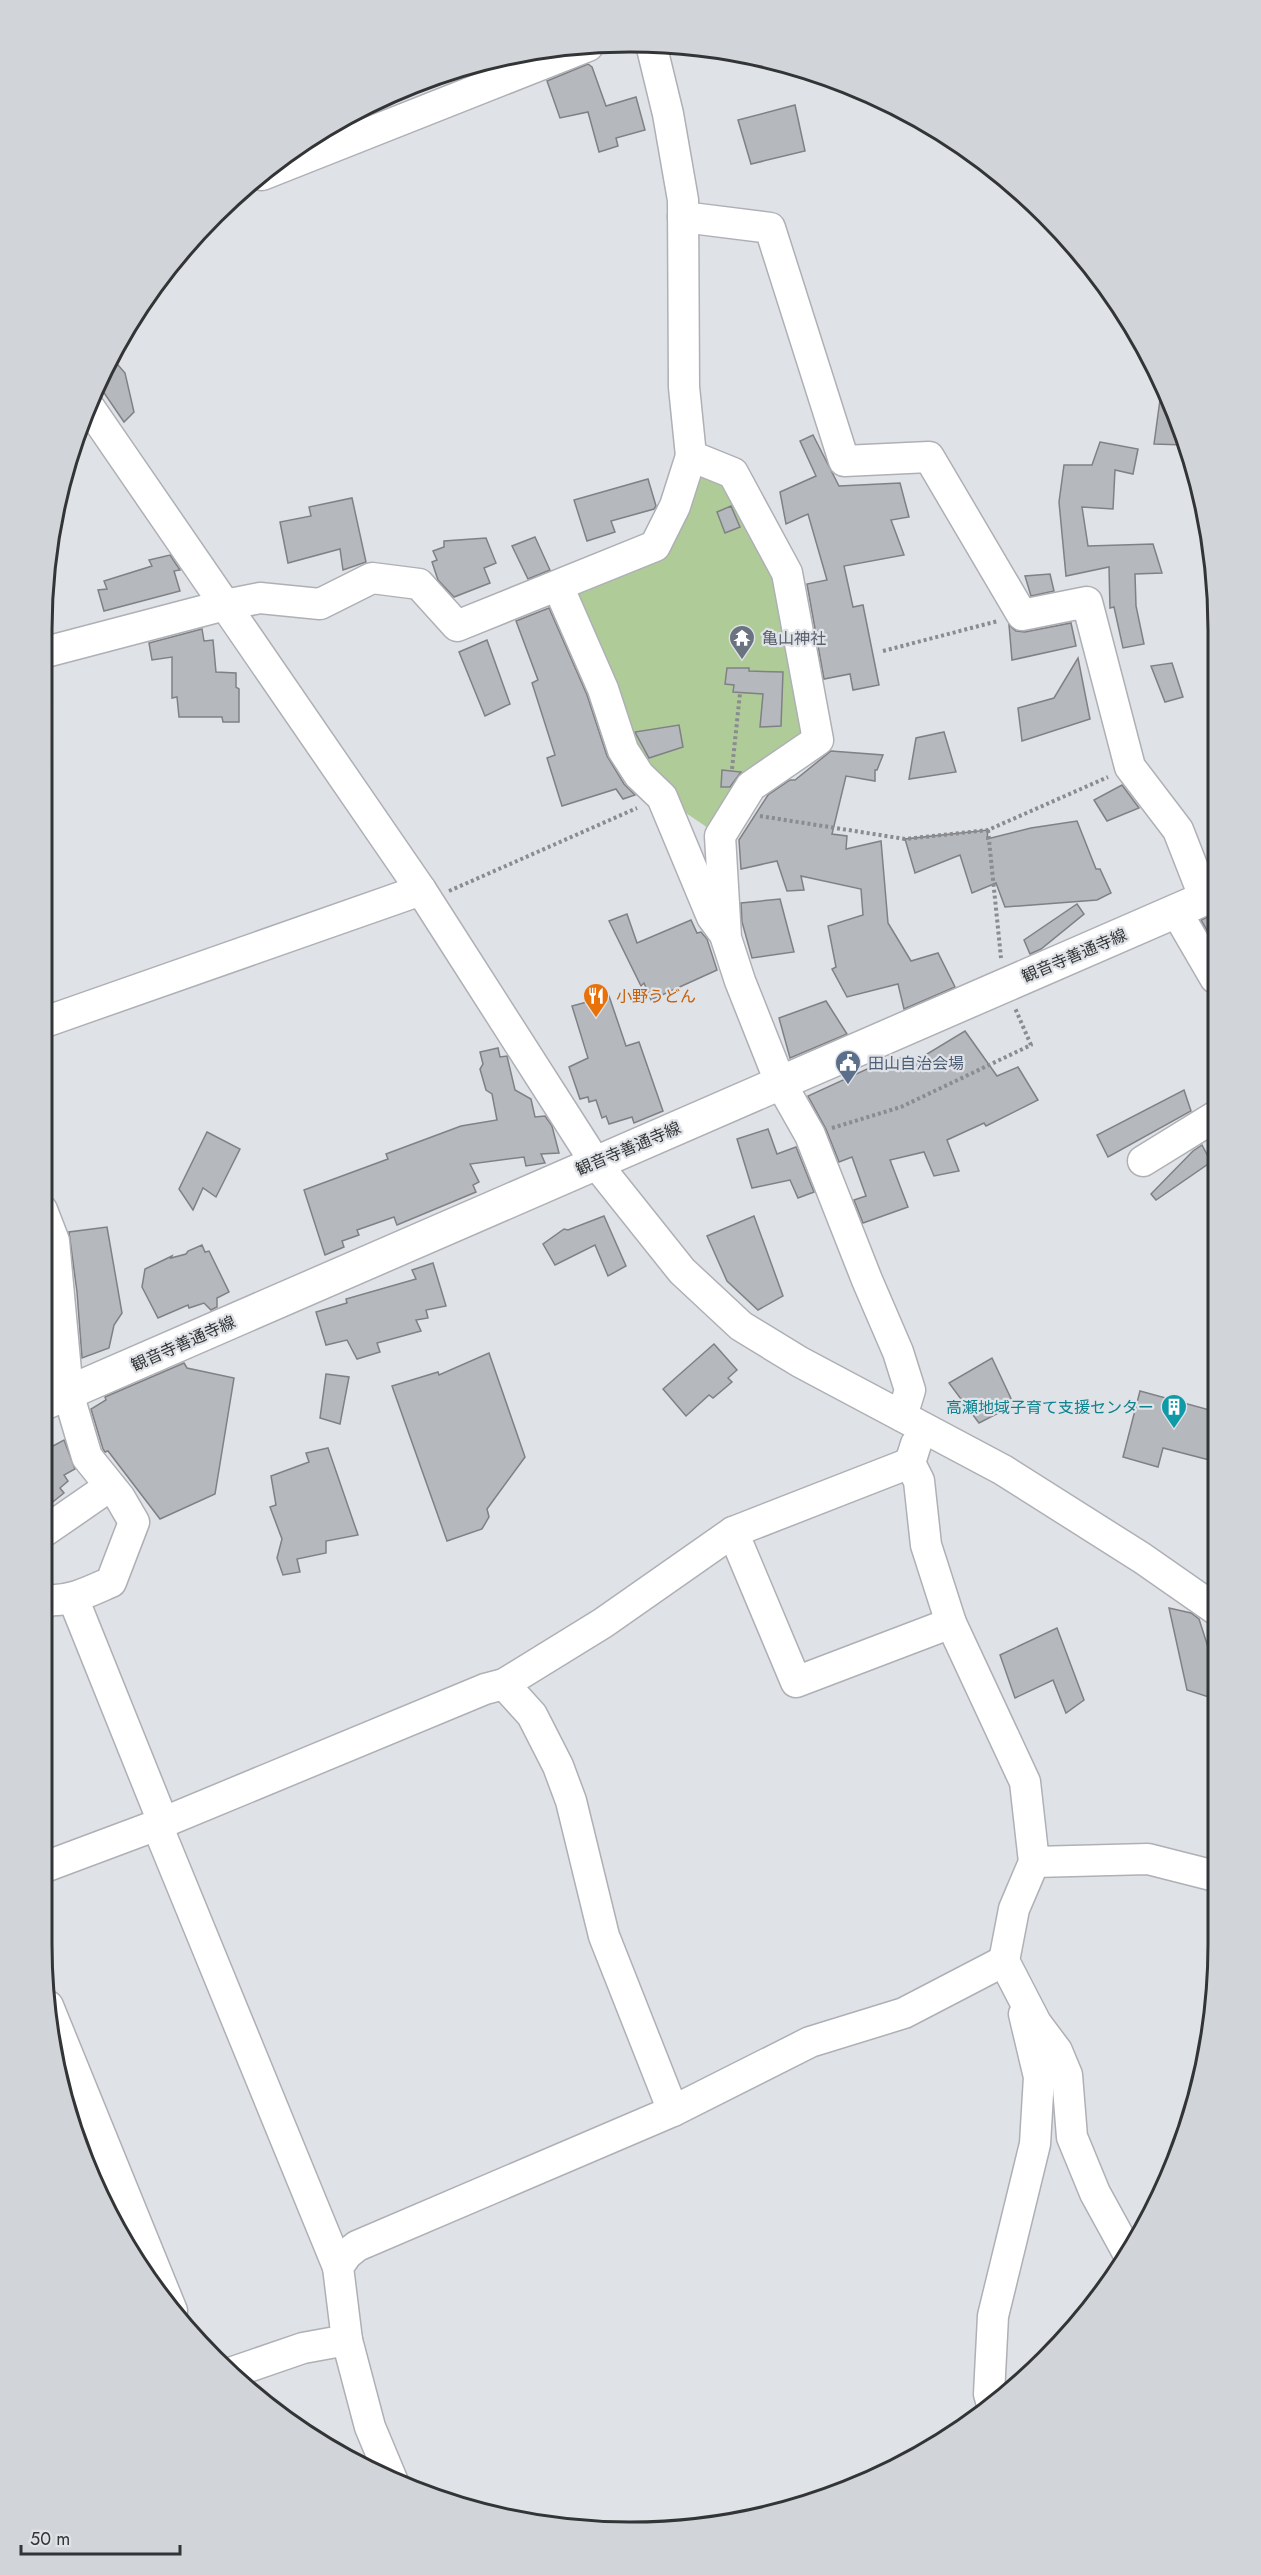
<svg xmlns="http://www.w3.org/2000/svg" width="1261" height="2575" font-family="Jost,'Noto Sans JP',sans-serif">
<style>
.green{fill:#afcc98}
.building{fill:#b5b8bc;stroke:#7f8185;stroke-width:1.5}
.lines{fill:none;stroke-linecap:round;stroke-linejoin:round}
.minor-casing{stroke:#aeb0b5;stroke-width:33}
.major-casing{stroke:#aeb0b5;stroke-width:36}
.path{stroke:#8a8c8f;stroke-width:4;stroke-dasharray:3 3;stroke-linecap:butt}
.minor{stroke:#fff;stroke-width:30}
.major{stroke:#fff;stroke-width:33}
.labels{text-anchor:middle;stroke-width:4.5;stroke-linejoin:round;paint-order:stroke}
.worship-label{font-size:16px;fill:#5b616d;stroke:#dfe2e7;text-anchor:start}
.street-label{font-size:16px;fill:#333435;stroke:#dfe2e7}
.food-label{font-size:16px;fill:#c56008;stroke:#dfe2e7;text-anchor:start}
.service-label{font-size:16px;fill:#4e5e75;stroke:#dfe2e7;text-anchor:start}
.culture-label{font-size:16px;fill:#0d838f;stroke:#dfe2e7;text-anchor:end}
.rim{fill:none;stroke:#333435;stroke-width:3}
</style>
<rect width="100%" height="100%" fill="#dfe2e7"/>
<polygon class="green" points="691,456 733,473 759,525 818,740 720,836 662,797 558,586 655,546"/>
<g class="building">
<polygon points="588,64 592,67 606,106 636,97 645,130 616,138 618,146 599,152 588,112 560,118 547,81"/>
<polygon points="795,105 805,151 751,164 738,120"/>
<polygon points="112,358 125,373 134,412 124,422 98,384"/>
<polygon points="1162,385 1174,406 1185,445 1154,444"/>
<polygon points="813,435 839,486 900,483 909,517 891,520 904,555 844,566 853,607 863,605 879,685 853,690 850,674 824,679 807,584 827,580 808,514 786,524 780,492 816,476 800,441"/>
<polygon points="1100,442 1138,449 1133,474 1115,470 1113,509 1082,507 1088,546 1153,544 1162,573 1135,574 1136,606 1144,644 1123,648 1114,607 1110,608 1109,567 1066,576 1059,502 1064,465 1092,465"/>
<polygon points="648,479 656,506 654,509 611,521 615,532 587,541 574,500"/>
<polygon points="352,498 366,562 343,570 340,549 288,563 280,522 311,516 309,507"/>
<polygon points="731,506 740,527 725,533 717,512"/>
<polygon points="535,537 550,570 528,579 512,546"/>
<polygon points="486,538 496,563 484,568 490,583 454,597 438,580 432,562 437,560 433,551 444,547 444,541"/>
<polygon points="170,555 180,570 174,571 180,591 104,611 98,590 107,589 104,581 152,566 149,560"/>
<polygon points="1050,574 1054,591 1031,596 1025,576"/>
<polygon points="549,608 587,695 607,756 624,784 635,795 623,799 616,789 562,806 547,758 555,755 532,683 538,680 516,621"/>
<polygon points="1071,623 1076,646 1012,660 1009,625 1016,631 1025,632"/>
<polygon points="202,629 204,641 213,640 216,672 236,673 236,687 239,689 239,722 223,722 222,717 179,717 177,697 172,698 172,657 152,660 149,643"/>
<polygon points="487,640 510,704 485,716 459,652"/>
<polygon points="1078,658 1090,719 1022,741 1018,708 1054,698"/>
<polygon points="1172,663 1183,697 1165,702 1151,666"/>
<polygon points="727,668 749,668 749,671 783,672 781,726 760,727 763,694 733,692 734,685 725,684"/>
<polygon points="679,725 683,747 649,758 635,732"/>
<polygon points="944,732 956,772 909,779 916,738"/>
<polygon points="831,751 883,755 877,770 875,770 875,781 846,776 832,834 847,836 846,849 881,841 888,923 911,961 938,953 955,987 904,1009 898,984 847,997 832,969 836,967 828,926 863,915 861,889 801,876 804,890 787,891 777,861 741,869 739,840 768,795 790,780 795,780"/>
<polygon points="722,770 741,772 730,787 721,787"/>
<polygon points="1122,785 1139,808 1107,821 1094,800"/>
<polygon points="1077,821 1096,869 1100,869 1111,893 1097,900 1005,907 996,883 972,893 960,855 915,873 905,839 988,830 987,839 1031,828"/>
<polygon points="780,899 794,952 752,958 742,922 741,903"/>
<polygon points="1077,904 1084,914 1041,949 1030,954 1024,940"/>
<polygon points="627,914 637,943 691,920 697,933 701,932 707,939 717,970 651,1000 644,983 641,986 609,921"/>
<polygon points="1215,914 1215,944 1201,920"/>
<polygon points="609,996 626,1046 639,1042 663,1111 634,1123 632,1117 609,1124 606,1116 602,1118 596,1100 589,1102 588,1097 580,1099 569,1067 588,1058 572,1006"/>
<polygon points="826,1001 847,1034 790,1058 779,1018"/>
<polygon points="965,1031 997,1076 1018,1067 1038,1100 986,1126 984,1123 947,1140 959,1171 934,1176 924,1152 890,1160 908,1207 863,1223 854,1200 866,1196 852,1157 839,1162 826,1129 808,1096 891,1058 894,1060 902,1057 906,1061 912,1058 914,1062"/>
<polygon points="498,1048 500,1057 507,1056 515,1090 531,1099 535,1117 545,1116 552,1126 559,1153 541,1154 545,1163 526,1166 524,1157 470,1164 479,1182 473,1185 476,1192 397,1225 394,1217 357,1230 359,1235 342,1241 344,1247 325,1255 304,1190 388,1159 386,1154 461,1126 497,1120 492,1094 486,1090 480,1069 483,1064 480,1052"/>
<polygon points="1184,1090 1191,1111 1108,1157 1097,1135"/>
<polygon points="768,1129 777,1154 796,1147 814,1192 798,1198 790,1180 752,1188 737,1139"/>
<polygon points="207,1132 240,1149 216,1197 203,1188 193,1210 179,1189"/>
<polygon points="1202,1145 1211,1162 1156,1200 1151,1194 1193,1151"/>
<polygon points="604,1216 626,1266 608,1276 595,1245 555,1265 543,1244 564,1229 568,1230"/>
<polygon points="754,1216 783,1296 758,1310 727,1281 707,1236"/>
<polygon points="107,1227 122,1313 114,1325 109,1348 82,1358 77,1292 69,1232"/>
<polygon points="202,1245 205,1252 209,1251 229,1292 217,1298 217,1307 211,1310 204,1303 189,1308 188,1305 158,1318 142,1287 145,1269 172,1256 171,1258 186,1254 188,1251"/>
<polygon points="433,1263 446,1306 426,1310 428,1318 416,1320 421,1331 377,1343 380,1352 357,1359 347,1340 326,1345 316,1312 347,1303 346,1299 416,1279 412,1270"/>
<polygon points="714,1344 737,1370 728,1378 732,1382 713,1398 709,1395 686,1416 663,1389"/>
<polygon points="489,1353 525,1457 487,1509 489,1517 482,1529 447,1541 392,1386 438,1372 439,1375"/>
<polygon points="992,1358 1014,1405 979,1423 949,1383"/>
<polygon points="184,1363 187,1368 234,1378 215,1494 160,1519 108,1451 105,1452 103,1449 91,1409 106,1400 105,1397"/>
<polygon points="326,1374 349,1377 340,1424 320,1418"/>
<polygon points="1140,1391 1217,1412 1217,1462 1163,1448 1158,1467 1123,1457"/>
<polygon points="42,1433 53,1446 64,1440 75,1469 64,1475 68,1481 60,1488 64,1493 49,1505 45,1500 42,1502"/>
<polygon points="328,1448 358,1535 326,1541 326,1553 297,1559 300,1572 283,1575 277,1558 282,1539 270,1507 276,1505 271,1476 309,1462 306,1453"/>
<polygon points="1169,1608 1191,1613 1199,1619 1208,1647 1218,1648 1218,1700 1187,1690"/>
<polygon points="1057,1628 1084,1700 1066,1713 1053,1680 1015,1698 1000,1655"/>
</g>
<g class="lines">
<defs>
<g id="minor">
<polyline points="651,44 668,114 683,200 684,387 691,456 733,473 787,573 818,740 751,786 720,836 726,938 740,981 780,1082 810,1135 867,1280 898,1352 910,1390 902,1416"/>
<polyline points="262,175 588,46"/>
<polyline points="683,217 770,228 844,461 929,457 1022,615 1087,602 1130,767 1178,830 1205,899"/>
<polyline points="87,404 421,890 595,1162 682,1271 741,1326 800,1362 1003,1470 1142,1558 1218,1611"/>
<polyline points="558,586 603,689 623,750 639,775 662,797 712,917 723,932"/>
<polyline points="42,653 225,605 260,598 320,604 372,578 419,584 457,626 655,546 675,506 691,456"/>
<polyline points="1176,911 1215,978"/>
<polyline points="42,1023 421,890"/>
<polyline points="1143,1161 1216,1116"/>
<polyline points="916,1444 910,1463 919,1481 926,1545 951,1623 1025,1782 1034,1862 1014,1909 1004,1961 1036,2023 1057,2051 1067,2075 1072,2137 1095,2193 1129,2255"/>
<polyline points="733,1532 796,1682 951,1623"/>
<polyline points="42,1533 110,1486"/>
<polyline points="73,1598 163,1822"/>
<path d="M42 1606 47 1600C70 1602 90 1591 111 1582L134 1522 120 1498 87 1457 68 1393 54 1241 42 1210"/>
<polyline points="504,1684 532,1715 558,1766 571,1801 604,1936 673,2111"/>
<polyline points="157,1825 338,2267"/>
<polyline points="1034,1862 1148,1859 1219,1877"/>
<polyline points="42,1868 157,1825 485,1689 504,1684 603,1623 733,1532 910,1463"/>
<polyline points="48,2006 172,2311"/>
<polyline points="230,2373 303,2348 347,2340"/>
<polyline points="993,2408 989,2394 993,2316 1035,2144 1039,2077 1024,2014"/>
<polyline points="393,2482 370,2427 347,2340 338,2267 347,2254 357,2246 673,2111 810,2042 904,2013 1004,1961"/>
</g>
<polyline id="major" points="42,1404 1215,894"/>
</defs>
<use href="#minor" class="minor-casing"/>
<use href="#major" class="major-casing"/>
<g class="path">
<polyline points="883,651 998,621"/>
<polyline points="732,769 740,693"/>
<polyline points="760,816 905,839 988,830 1108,777"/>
<polyline points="988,830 1001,958"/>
<polyline points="449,891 637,808"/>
<polyline points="832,1128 901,1107 1031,1045 1015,1008"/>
</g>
<use href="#minor" class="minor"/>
<use href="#major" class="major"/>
</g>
<defs>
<symbol id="temple-pin" viewBox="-11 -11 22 30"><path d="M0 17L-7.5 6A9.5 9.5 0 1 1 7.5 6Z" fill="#6b7280" stroke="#dfe2e7"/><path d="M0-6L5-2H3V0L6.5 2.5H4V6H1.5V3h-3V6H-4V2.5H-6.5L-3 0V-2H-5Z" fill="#fff"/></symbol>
<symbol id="restaurant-pin" viewBox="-11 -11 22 30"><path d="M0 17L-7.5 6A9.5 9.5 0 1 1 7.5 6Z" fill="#e8710a" stroke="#dfe2e7"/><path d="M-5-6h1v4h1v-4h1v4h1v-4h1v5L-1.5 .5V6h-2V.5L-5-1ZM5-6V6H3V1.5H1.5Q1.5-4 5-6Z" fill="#fff"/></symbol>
<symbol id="civic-pin" viewBox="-11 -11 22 30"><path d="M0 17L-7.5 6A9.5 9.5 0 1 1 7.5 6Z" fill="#5c6f8a" stroke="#dfe2e7"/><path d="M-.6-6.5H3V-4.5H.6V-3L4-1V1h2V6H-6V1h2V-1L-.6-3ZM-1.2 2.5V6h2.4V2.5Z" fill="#fff"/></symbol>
<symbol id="building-pin" viewBox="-11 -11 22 30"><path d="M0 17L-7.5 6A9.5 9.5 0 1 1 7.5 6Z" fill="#0f9aa8" stroke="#dfe2e7"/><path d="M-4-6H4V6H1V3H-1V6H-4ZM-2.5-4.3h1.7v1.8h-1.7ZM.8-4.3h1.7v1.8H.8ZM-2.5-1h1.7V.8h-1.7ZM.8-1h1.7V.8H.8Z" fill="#fff"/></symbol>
</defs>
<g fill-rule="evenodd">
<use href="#temple-pin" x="727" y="623" width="30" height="40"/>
<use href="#restaurant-pin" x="581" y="981" width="30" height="40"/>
<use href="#civic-pin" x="833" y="1048" width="30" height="40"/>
<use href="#building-pin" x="1159" y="1392" width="30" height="40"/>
</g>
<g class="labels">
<g class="worship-label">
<text x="762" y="644">亀山神社</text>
</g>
<g class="street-label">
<text transform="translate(1074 955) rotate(-23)" y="6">観音寺善通寺線</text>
<text transform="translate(628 1148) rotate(-23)" y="6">観音寺善通寺線</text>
<text transform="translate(183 1343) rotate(-24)" y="6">観音寺善通寺線</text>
</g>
<g class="food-label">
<text x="616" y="1002">小野うどん</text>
</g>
<g class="service-label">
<text x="868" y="1069">田山自治会場</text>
</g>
<g class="culture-label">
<text x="1154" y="1413">高瀬地域子育て支援センター</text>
</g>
</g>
<path d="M0 0H1261V2575H0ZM630 52H630A578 578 0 0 1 1208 630V1944A578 578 0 0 1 630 2522H630A578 578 0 0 1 52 1944V630A578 578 0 0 1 630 52Z" fill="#d1d4d9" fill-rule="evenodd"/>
<path class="rim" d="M630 52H630A578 578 0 0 1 1208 630V1944A578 578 0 0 1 630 2522H630A578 578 0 0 1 52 1944V630A578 578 0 0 1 630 52Z"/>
<path d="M21 2545v9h159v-9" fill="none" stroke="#333435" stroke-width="3"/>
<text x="30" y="2545" font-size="18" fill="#333435" stroke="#dfe2e7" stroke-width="4.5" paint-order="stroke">50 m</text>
</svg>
